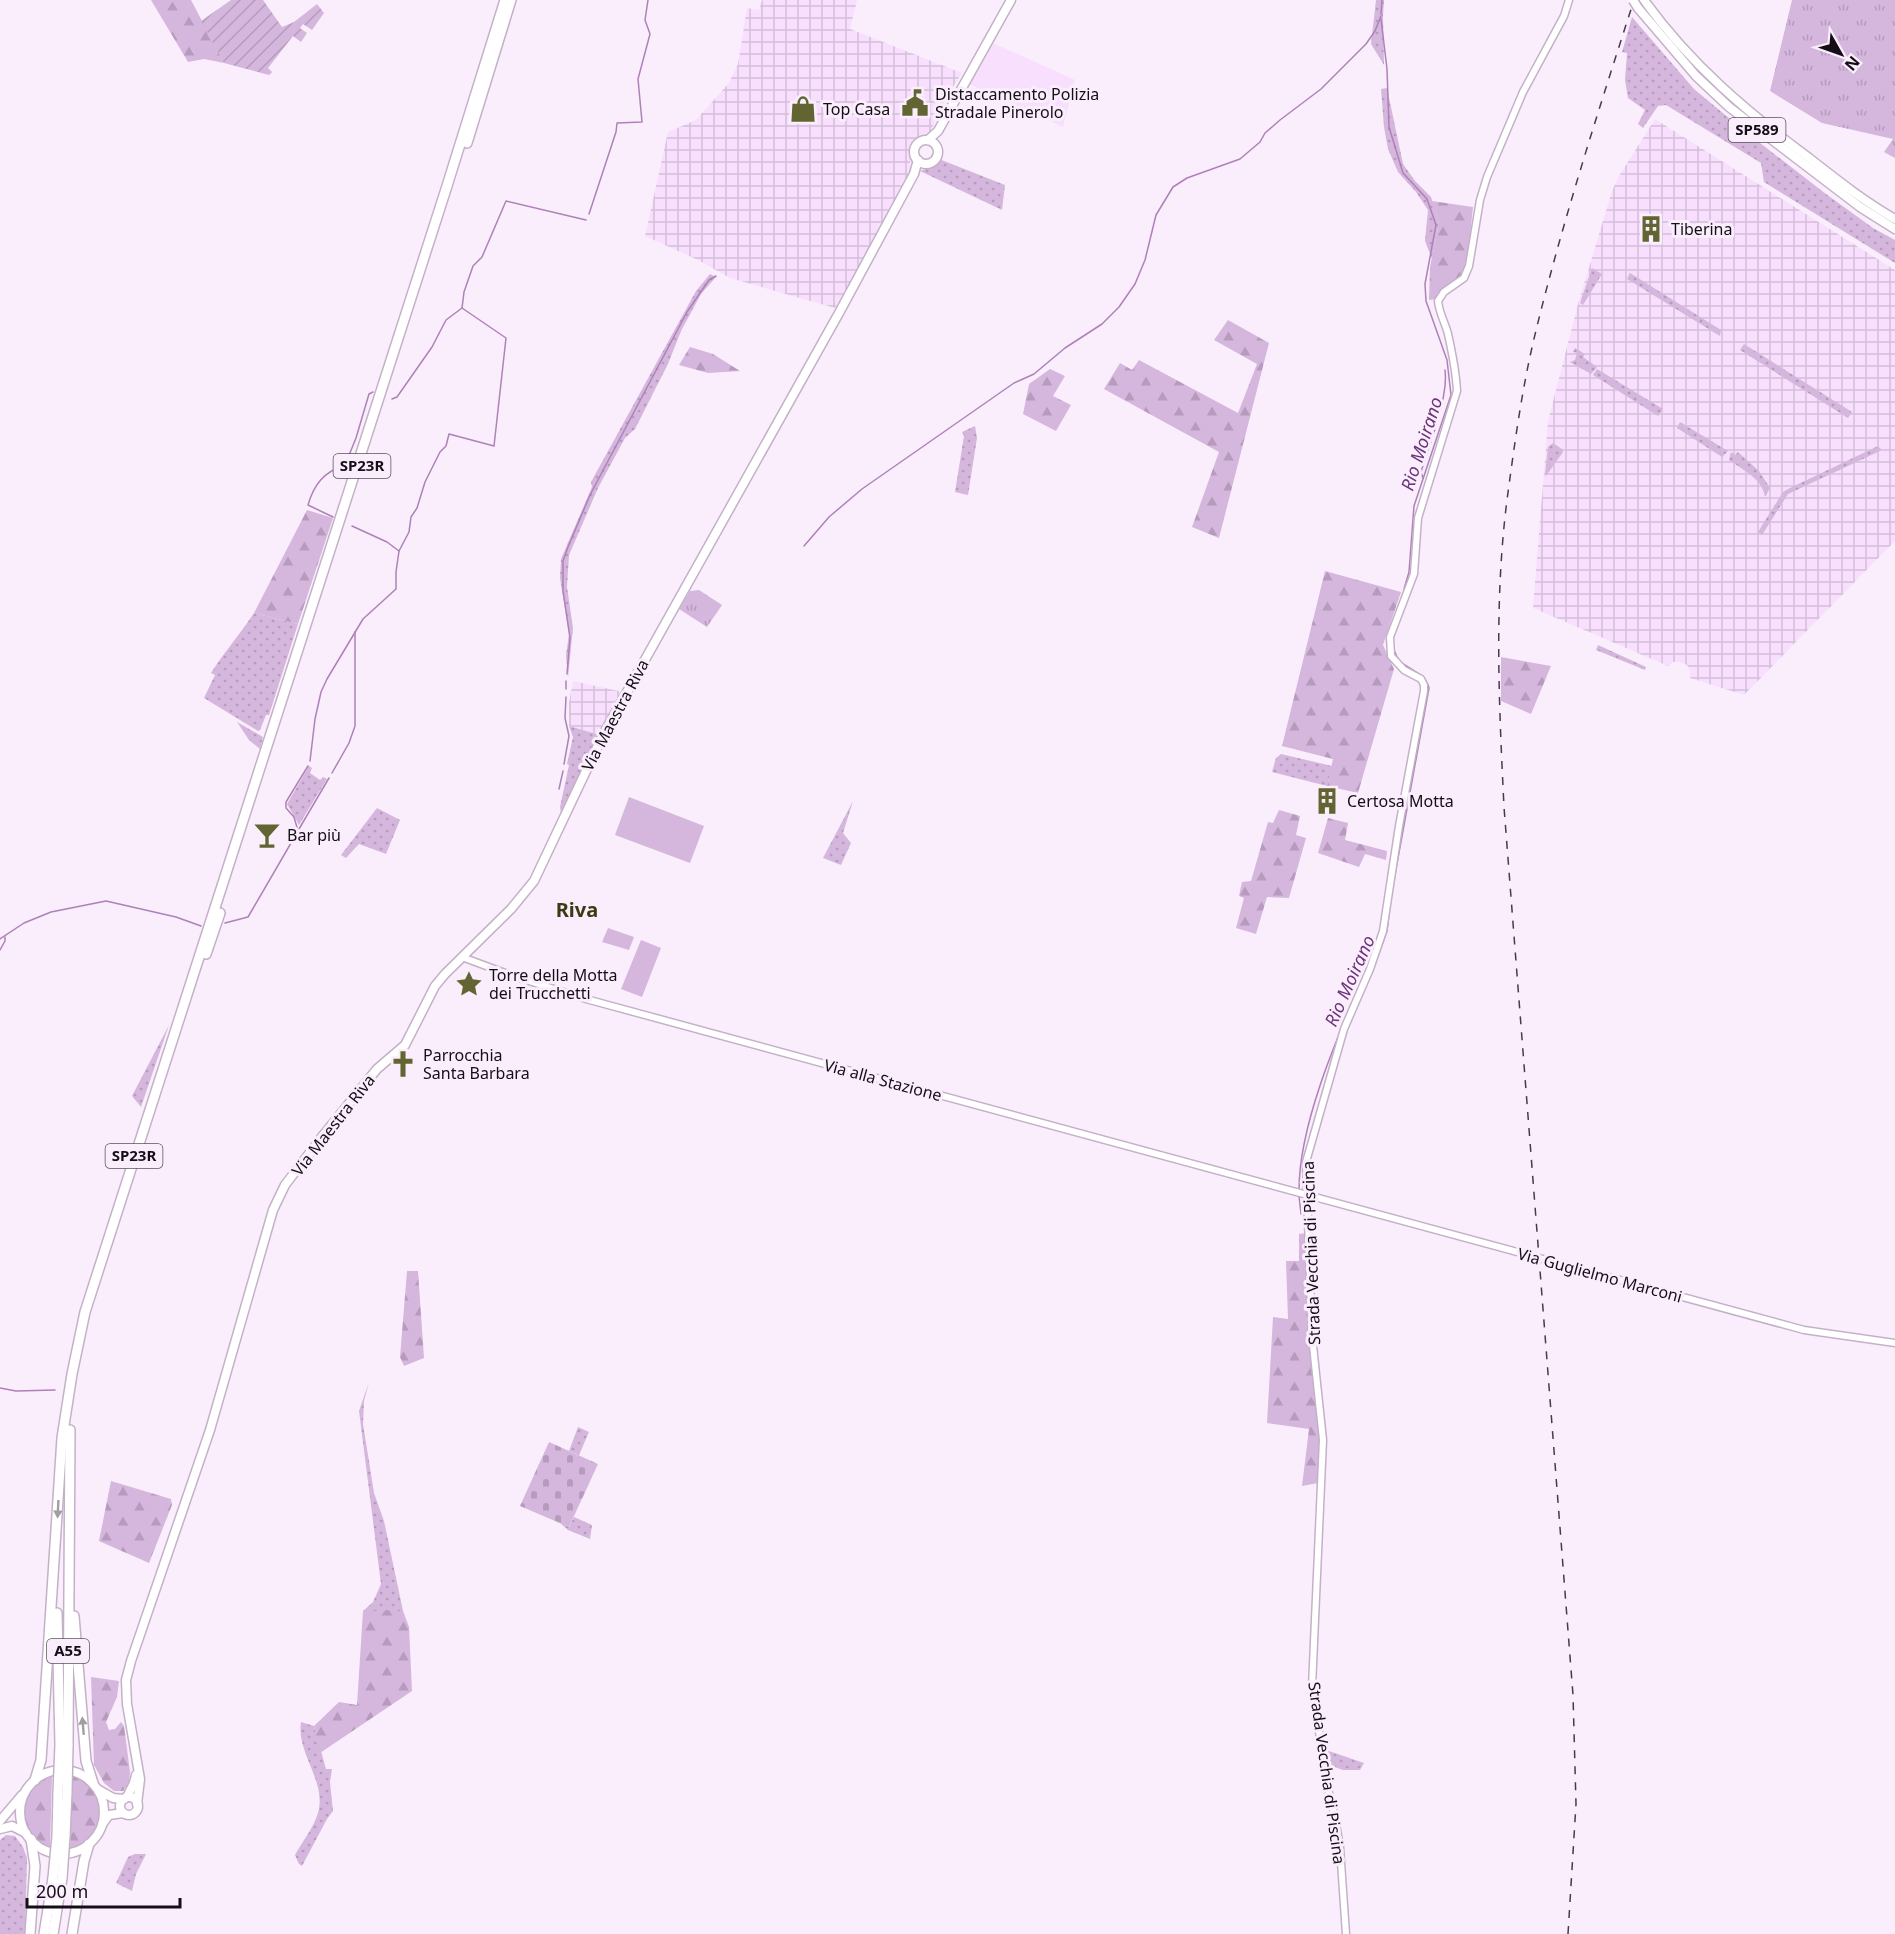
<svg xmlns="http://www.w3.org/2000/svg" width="1895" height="1934" font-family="'Noto Sans',sans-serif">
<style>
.built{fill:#f8dffe}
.industrial{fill:url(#industrial-grid)}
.grass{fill:url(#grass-dots)}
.forest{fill:url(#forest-firs)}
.cemetery{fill:url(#cemetery-stones)}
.park{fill:url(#park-tufts)}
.garden{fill:url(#garden-furrows)}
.pitch{fill:#d5b6dd}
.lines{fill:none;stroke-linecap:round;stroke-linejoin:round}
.stream{stroke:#ae81b8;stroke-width:1.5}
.minor-casing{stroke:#c4b1c8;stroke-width:9}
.major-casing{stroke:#c4b1c8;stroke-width:11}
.highway-casing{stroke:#c4b1c8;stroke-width:12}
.minor{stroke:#fff;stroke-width:6}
.major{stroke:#fff;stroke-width:8}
.highway{stroke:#fff;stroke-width:9}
.rail{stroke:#443c46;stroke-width:1.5;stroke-dasharray:8 8;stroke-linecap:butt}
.major-bridge-casing{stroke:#c4b1c8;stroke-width:11;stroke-linecap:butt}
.highway-bridge-casing{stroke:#c4b1c8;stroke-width:12;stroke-linecap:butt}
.major-bridge{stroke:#fff;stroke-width:8}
.highway-bridge{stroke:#fff;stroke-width:9}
.oneway{fill:#a19fa2}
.labels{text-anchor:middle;stroke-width:6;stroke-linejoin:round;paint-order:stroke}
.shield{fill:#faeefd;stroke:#5a515b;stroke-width:1.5}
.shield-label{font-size:15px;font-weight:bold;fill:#150e16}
.poi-label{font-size:16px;fill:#150e16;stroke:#faeefd;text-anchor:start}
.street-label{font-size:16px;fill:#150e16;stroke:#faeefd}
.water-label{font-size:18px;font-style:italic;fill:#6d3579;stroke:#faeefd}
.quarter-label{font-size:20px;font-weight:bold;fill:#3a3b12;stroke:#faeefd}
</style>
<defs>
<pattern id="industrial-grid" width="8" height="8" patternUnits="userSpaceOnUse" patternTransform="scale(1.5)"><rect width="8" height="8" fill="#f8dffe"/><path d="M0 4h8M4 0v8" fill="none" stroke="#d4bed9"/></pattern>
<pattern id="grass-dots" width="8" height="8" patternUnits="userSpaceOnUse" patternTransform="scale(1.5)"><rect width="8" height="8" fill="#d5b6dd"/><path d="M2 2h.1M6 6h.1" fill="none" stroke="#b69bbd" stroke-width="1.8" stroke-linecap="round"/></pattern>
<pattern id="forest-firs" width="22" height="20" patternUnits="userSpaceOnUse" patternTransform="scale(1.5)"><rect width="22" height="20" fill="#d5b6dd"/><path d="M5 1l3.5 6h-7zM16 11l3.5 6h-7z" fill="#b69bbd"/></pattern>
<pattern id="cemetery-stones" width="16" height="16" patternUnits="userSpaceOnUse" patternTransform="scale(1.5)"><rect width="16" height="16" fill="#d5b6dd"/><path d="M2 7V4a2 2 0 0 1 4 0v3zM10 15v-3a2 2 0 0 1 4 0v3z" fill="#b69bbd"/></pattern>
<pattern id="park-tufts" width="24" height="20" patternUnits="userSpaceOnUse" patternTransform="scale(1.5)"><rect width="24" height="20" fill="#d5b6dd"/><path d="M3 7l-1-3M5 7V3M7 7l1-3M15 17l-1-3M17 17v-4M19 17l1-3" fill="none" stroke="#b69bbd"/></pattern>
<pattern id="garden-furrows" width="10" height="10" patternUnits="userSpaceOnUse" patternTransform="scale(1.5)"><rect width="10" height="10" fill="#d5b6dd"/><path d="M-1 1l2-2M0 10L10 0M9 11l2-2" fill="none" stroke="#b69bbd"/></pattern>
</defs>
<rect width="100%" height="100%" fill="#faeefd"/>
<polygon class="built" points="991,42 1075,80 1063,127 967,83"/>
<g class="industrial">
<polygon points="762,0 857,0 850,29 962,73 944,101 930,133 916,138 909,151 911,169 879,231 835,308 730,278 698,260 645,236 668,132 696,120 729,83 738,64 747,8 759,10"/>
<polygon points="1655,119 1895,270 1895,541 1744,695 1690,678 1690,671 1687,665 1680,662 1673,662 1668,666 1533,608 1548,421 1578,304 1612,191 1619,176"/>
<polygon points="573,681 623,692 600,735 569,726 569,703"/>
</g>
<g class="grass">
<polygon points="1376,0 1384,0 1383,16 1384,65 1371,44"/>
<polygon points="1632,17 1694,89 1742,129 1826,194 1873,228 1895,240 1895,263 1764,182 1761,163 1666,105 1658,106 1643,128 1638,124 1645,110 1628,98 1625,80 1627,53 1622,52"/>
<polygon points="1387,88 1403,164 1415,181 1431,197 1439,223 1432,259 1425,241 1428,210 1416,192 1398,172 1388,149 1384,127 1381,89"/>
<polygon points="939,159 1005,185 1002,210 920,171 933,166"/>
<polygon points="1592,268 1602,274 1583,305 1580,303"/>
<polygon points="1630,273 1721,330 1720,336 1627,279"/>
<polygon points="710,274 716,277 701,294 681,331 668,364 635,429 625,438 598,488 569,555 567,587 573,628 568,677 566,655 569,634 560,578 561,559 592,487 591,482 696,291"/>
<polygon points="1744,344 1852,412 1848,418 1740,350"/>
<polygon points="1575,348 1585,354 1583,357 1597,367 1591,374 1570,362 1575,360 1577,353 1573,352"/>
<polygon points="1597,369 1663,409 1658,416 1593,375"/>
<polygon points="1680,422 1728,451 1722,457 1677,428"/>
<polygon points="975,426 977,438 968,495 955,492 964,436 962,432"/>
<polygon points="1553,443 1562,449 1563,452 1546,476 1545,474 1548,447"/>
<polygon points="1878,446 1881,449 1880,451 1788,494 1762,535 1758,532 1783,492 1788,489"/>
<path d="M1731 452 1735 455 1738 452 1759 471 1770 488 1765 497C1763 479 1743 470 1729 460Z"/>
<path d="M254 613 298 624 269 715H266L260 730 258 731 204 698 215 675 211 673C225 651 240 634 254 613Z"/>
<polygon points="1598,645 1646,667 1645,670 1596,650"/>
<polygon points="237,722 263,737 260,749 249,740"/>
<polygon points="569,726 600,735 561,813 560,807 569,765 567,764 573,737"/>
<polygon points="1281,754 1332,766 1327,786 1272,772 1276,758"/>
<polygon points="309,766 312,768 310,773 320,780 323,777 327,779 299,825 287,804"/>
<polygon points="853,801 843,833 851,843 841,865 823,858"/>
<polygon points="377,808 400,820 386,854 359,844 346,858 341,855"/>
<polygon points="169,1025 141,1107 132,1096"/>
<polygon points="369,1382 364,1401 363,1424 374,1493 384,1521 403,1611 363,1611 373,1602 381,1584 359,1411"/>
<polygon points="578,1427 589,1432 579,1455 569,1451"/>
<polygon points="574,1517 592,1525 590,1539 568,1530 560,1523 569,1527"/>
<path d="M301 1722 314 1726 326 1769H332L330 1782 333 1811 327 1819 302 1866 299 1864 295 1855C302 1842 314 1827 318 1813 327 1781 296 1753 301 1722Z"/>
<polygon points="1326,1750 1364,1763 1360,1770 1343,1770 1327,1764"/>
<polygon points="6,1835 15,1836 23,1847 27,1858 25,1934 0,1934 0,1840"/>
<polygon points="135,1854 146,1854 136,1874 132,1891 116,1883 128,1857"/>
</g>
<g class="forest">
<polygon points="151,0 191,0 224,63 204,59 188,62"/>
<polygon points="1432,201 1473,207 1467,265 1463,276 1436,299 1429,300 1430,267 1439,223"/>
<polygon points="1228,320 1269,343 1219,538 1192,527 1219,452 1104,389 1120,363 1132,370 1139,360 1238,413 1257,364 1214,340"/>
<polygon points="690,347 713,354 740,371 708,373 679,365"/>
<polygon points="1050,369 1065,376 1053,396 1071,405 1056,431 1023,414 1029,384"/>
<polygon points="307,510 333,518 298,624 254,613"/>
<polygon points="1325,571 1401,592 1383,645 1394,669 1358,793 1327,786 1333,759 1282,746"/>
<polygon points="1501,657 1551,666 1531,714 1501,701"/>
<polygon points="1279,810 1300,816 1296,835 1306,838 1289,898 1267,897 1256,934 1236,928 1244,898 1239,896 1242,882 1251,881 1268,822 1273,823"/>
<polygon points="1328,818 1348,823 1345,840 1387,851 1386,860 1365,854 1359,867 1318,853"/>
<polygon points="1306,1233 1311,1353 1321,1433 1318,1483 1302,1486 1309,1429 1267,1423 1273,1317 1288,1319 1286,1261 1299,1261 1299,1234"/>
<polygon points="407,1271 418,1271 424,1358 404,1366 400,1357"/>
<polygon points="111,1481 171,1499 172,1505 149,1563 99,1541"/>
<polygon points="363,1611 403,1611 409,1627 412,1691 320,1753 314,1726 339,1702 357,1705"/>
<polygon points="91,1677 119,1681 117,1697 106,1722 109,1730 115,1729 121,1722 124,1726 130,1772 129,1783 123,1791 114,1791 104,1783 94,1765"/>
<path d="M52 1775 50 1848C14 1830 16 1790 52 1775Z"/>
<path d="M73 1775C111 1789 109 1839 70 1849Z"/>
</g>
<polygon class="cemetery" points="549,1442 598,1464 569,1527 520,1506"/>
<g class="park">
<polygon points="1792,0 1895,0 1895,158 1884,152 1893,139 1822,123 1770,91"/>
<polygon points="699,590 722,605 707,627 679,609 690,591"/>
</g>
<polygon class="garden" points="231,0 263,0 282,27 294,22 317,4 324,13 312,30 303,24 300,28 307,33 301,42 293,36 268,68 272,72 269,75 224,63 201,21"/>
<g class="pitch">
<polygon points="629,797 704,826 690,863 615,835"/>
<polygon points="608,928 634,937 629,950 602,942"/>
<polygon points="641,940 661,948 642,997 621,989"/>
</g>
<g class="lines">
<g class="stream">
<polyline points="1381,14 1382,0"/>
<polyline points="1381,19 1387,69 1389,127 1403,173 1427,199 1436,225 1425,284 1426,301 1447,360 1451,395 1414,506 1409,572 1404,589"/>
<polyline points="589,214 616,132 617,123 642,122 638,79 650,34 645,20 648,0"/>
<polyline points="392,399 397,397 432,347 446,320 462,308 464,292 473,266 482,257 506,201 586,220"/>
<path d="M1423 478 1421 472C1429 445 1449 396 1445 370"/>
<path d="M333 517 308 505C314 484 324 472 345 465L356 438 369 394 373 392"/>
<polyline points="352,526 387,542 399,551"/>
<polyline points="804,546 829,517 862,489 1014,383 1034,374 1065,348 1102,324 1119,307 1135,284 1145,260 1156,215 1173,187 1187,178 1240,159 1260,142 1265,133 1280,120 1321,89 1366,44 1375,31 1381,16"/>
<polyline points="1398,609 1403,593"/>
<polyline points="567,674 570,638 563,591 563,561 568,547 590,495 687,312 709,280 716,276"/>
<polyline points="566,689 566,681"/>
<polyline points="310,761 315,719 321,692 327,679 363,619 396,589 396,572 399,551 409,532 411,517 417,508 425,482 440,452 446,446 449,434 494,446 506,338 462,308"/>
<polyline points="564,764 569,736 565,718 566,697"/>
<polyline points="332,773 349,743 355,726 355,632"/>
<polyline points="559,789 563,771"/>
<polyline points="299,829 329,778"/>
<path d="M1394 880 1429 688C1424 669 1399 669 1395 652"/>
<polyline points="225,923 248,917 298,831 294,817 286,808 286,802 308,766"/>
<polyline points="0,939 24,923 51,912 106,901 176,917 201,926"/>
<polyline points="0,950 5,941 5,937"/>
<polyline points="1377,959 1387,931 1392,888"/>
<path d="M1299 1190C1299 1126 1336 1039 1362 981"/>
<polyline points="1299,1196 1301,1214"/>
<polyline points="0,1388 16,1391 55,1390"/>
</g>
<defs>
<g id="minor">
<polyline points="462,957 513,976 586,999 1804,1330 1895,1343"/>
<path d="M1346 1934 1340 1848 1335 1817 1328 1789 1312 1687 1323 1440 1312 1336 1306 1162 1344 1029 1370 969 1383 931 1399 826 1424 691V685L1421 679 1404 670 1391 656 1390 637 1414 574 1418 518 1457 391C1456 372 1452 352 1448 334 1445 322 1439 313 1438 301L1444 292 1464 278 1469 266 1480 200 1487 177 1523 92 1564 16 1569 0"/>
</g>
<g id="major">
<path d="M1644 0C1690 64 1747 112 1809 158 1837 180 1865 202 1895 219"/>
<polyline points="1638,8 1696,76 1729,107 1860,207 1895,229"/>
<polyline points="928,140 938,131 1011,0"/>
<circle cx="926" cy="152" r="12"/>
<circle cx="62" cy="1812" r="42"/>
<polyline points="99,1790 113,1798 124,1799"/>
<polyline points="127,1797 134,1783 136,1775"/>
<circle cx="129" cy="1806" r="9"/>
<polyline points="137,1804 140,1779 127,1704 126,1680 131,1661 210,1430 273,1210 285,1185 321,1138 377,1069 405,1045 435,986 445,974 511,909 534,881 604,733 839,313 914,174 918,160"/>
<polyline points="0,1821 22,1795"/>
<polyline points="103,1823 109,1815 123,1813"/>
<polyline points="0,1829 12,1826 26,1833"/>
</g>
<g id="highway">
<polyline points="467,143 511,0"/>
<polyline points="206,954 220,913"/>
<polyline points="57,1613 60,1745"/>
<polyline points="74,1616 86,1761 93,1783"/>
<polyline points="68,1746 70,1430"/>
<polyline points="35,1780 41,1760 62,1438 72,1374 85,1312 447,186 505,0"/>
<polyline points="57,1836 58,1792"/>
<polyline points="65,1836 67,1792"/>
<polyline points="30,1934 35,1866 31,1839"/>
<polyline points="44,1934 53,1878"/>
<polyline points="53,1934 62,1878"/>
<polyline points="72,1934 84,1861 89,1844"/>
</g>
</defs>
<use href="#minor" class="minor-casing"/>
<use href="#major" class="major-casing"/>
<use href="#highway" class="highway-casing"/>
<use href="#minor" class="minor"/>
<use href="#major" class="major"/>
<use href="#highway" class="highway"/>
<path class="rail" d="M1568 1934 1576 1804 1573 1695 1504 807C1499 705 1494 602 1507 500 1514 448 1521 395 1533 343 1560 229 1598 112 1634 0"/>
<defs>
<polyline id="major-bridge" points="1633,0 1638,8"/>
<g id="highway-bridge">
<polyline points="58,1792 60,1745"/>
<polyline points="67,1792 68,1746"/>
<polyline points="53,1878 57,1836"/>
<polyline points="62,1878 65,1836"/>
</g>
</defs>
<use href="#major-bridge" class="major-bridge-casing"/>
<use href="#highway-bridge" class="highway-bridge-casing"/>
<use href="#major-bridge" class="major-bridge"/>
<use href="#highway-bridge" class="highway-bridge"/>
</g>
<defs><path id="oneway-solid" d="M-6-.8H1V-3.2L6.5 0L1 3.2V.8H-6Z" transform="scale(1.5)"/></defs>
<g class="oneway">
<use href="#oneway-solid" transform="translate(58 1509) rotate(93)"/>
<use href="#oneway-solid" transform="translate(83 1726) rotate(-95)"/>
</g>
<defs>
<symbol id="civic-bare" viewBox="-9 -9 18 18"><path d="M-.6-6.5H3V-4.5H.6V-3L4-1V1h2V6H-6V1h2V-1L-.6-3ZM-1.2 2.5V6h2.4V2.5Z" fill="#626431" stroke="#faeefd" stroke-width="2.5" paint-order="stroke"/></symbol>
<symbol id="shop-bare" viewBox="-9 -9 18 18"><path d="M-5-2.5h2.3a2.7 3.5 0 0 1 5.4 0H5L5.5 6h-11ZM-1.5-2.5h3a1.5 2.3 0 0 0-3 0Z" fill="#626431" stroke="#faeefd" stroke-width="2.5" paint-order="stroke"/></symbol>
<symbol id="building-bare" viewBox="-9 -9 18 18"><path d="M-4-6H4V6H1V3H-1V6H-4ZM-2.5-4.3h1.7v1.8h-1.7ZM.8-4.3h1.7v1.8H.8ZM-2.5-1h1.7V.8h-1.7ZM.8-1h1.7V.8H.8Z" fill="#626431" stroke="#faeefd" stroke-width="2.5" paint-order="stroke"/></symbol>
<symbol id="bar-bare" viewBox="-9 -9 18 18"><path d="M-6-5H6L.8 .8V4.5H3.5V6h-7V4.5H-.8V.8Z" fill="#626431" stroke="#faeefd" stroke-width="2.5" paint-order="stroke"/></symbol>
<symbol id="sight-bare" viewBox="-9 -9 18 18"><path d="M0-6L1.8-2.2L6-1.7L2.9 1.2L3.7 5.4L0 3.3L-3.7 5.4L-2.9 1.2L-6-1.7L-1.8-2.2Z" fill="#626431" stroke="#faeefd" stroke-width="2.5" paint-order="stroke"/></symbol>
<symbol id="church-bare" viewBox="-9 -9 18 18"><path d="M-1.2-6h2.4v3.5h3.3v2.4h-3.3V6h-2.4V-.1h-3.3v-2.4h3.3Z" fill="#626431" stroke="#faeefd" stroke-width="2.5" paint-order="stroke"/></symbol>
</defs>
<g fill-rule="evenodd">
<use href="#civic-bare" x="896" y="84" width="38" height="38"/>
<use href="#shop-bare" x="784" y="90" width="38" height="38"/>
<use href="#building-bare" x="1632" y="210" width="38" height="38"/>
<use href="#building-bare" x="1308" y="782" width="38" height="38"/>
<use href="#bar-bare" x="248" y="816" width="38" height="38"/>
<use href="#sight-bare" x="450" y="965" width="38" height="38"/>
<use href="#church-bare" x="384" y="1045" width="38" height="38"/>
</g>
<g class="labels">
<g class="shield">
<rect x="1728.5" y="118" width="57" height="24" rx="4.5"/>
<rect x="333.5" y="454" width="57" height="24" rx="4.5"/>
<rect x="105.5" y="1144" width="57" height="24" rx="4.5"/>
<rect x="47" y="1639" width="42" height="24" rx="4.5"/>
</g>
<g class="shield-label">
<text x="1757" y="135">SP589</text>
<text x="362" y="471">SP23R</text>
<text x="134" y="1161">SP23R</text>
<text x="68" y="1656">A55</text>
</g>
<g class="poi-label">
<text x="935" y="100">Distaccamento Polizia<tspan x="935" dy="18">Stradale Pinerolo</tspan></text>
<text x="823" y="115">Top Casa</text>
<text x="1671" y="235">Tiberina</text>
<text x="1347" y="807">Certosa Motta</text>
<text x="287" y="841">Bar più</text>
<text x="489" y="981">Torre della Motta<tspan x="489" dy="18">dei Trucchetti</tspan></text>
<text x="423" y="1061">Parrocchia<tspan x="423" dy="18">Santa Barbara</tspan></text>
</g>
<g class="street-label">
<text transform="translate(615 715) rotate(-62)" y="6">Via Maestra Riva</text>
<text transform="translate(883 1080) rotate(15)" y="6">Via alla Stazione</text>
<text transform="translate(333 1125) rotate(-52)" y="6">Via Maestra Riva</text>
<text transform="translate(1311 1253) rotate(-92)" y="6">Strada Vecchia di Piscina</text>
<text transform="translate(1600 1275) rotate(15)" y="6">Via Guglielmo Marconi</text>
<text transform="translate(1327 1773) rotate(82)" y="6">Strada Vecchia di Piscina</text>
</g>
<g class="water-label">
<text transform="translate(1422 444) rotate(-72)" y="6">Rio Moirano</text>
<text transform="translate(1350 981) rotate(-66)" y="6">Rio Moirano</text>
</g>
<g class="quarter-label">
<text x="577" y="917">Riva</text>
</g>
</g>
<g transform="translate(1841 54) rotate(130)" stroke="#faeefd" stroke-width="4.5" paint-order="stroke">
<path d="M0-4.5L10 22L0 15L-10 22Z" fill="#150e16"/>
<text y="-9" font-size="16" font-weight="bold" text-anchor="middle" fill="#150e16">N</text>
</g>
<path d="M27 1898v9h153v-9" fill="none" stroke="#150e16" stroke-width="3"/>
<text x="36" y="1898" font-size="18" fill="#150e16" stroke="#faeefd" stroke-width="4.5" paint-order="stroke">200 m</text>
</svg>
